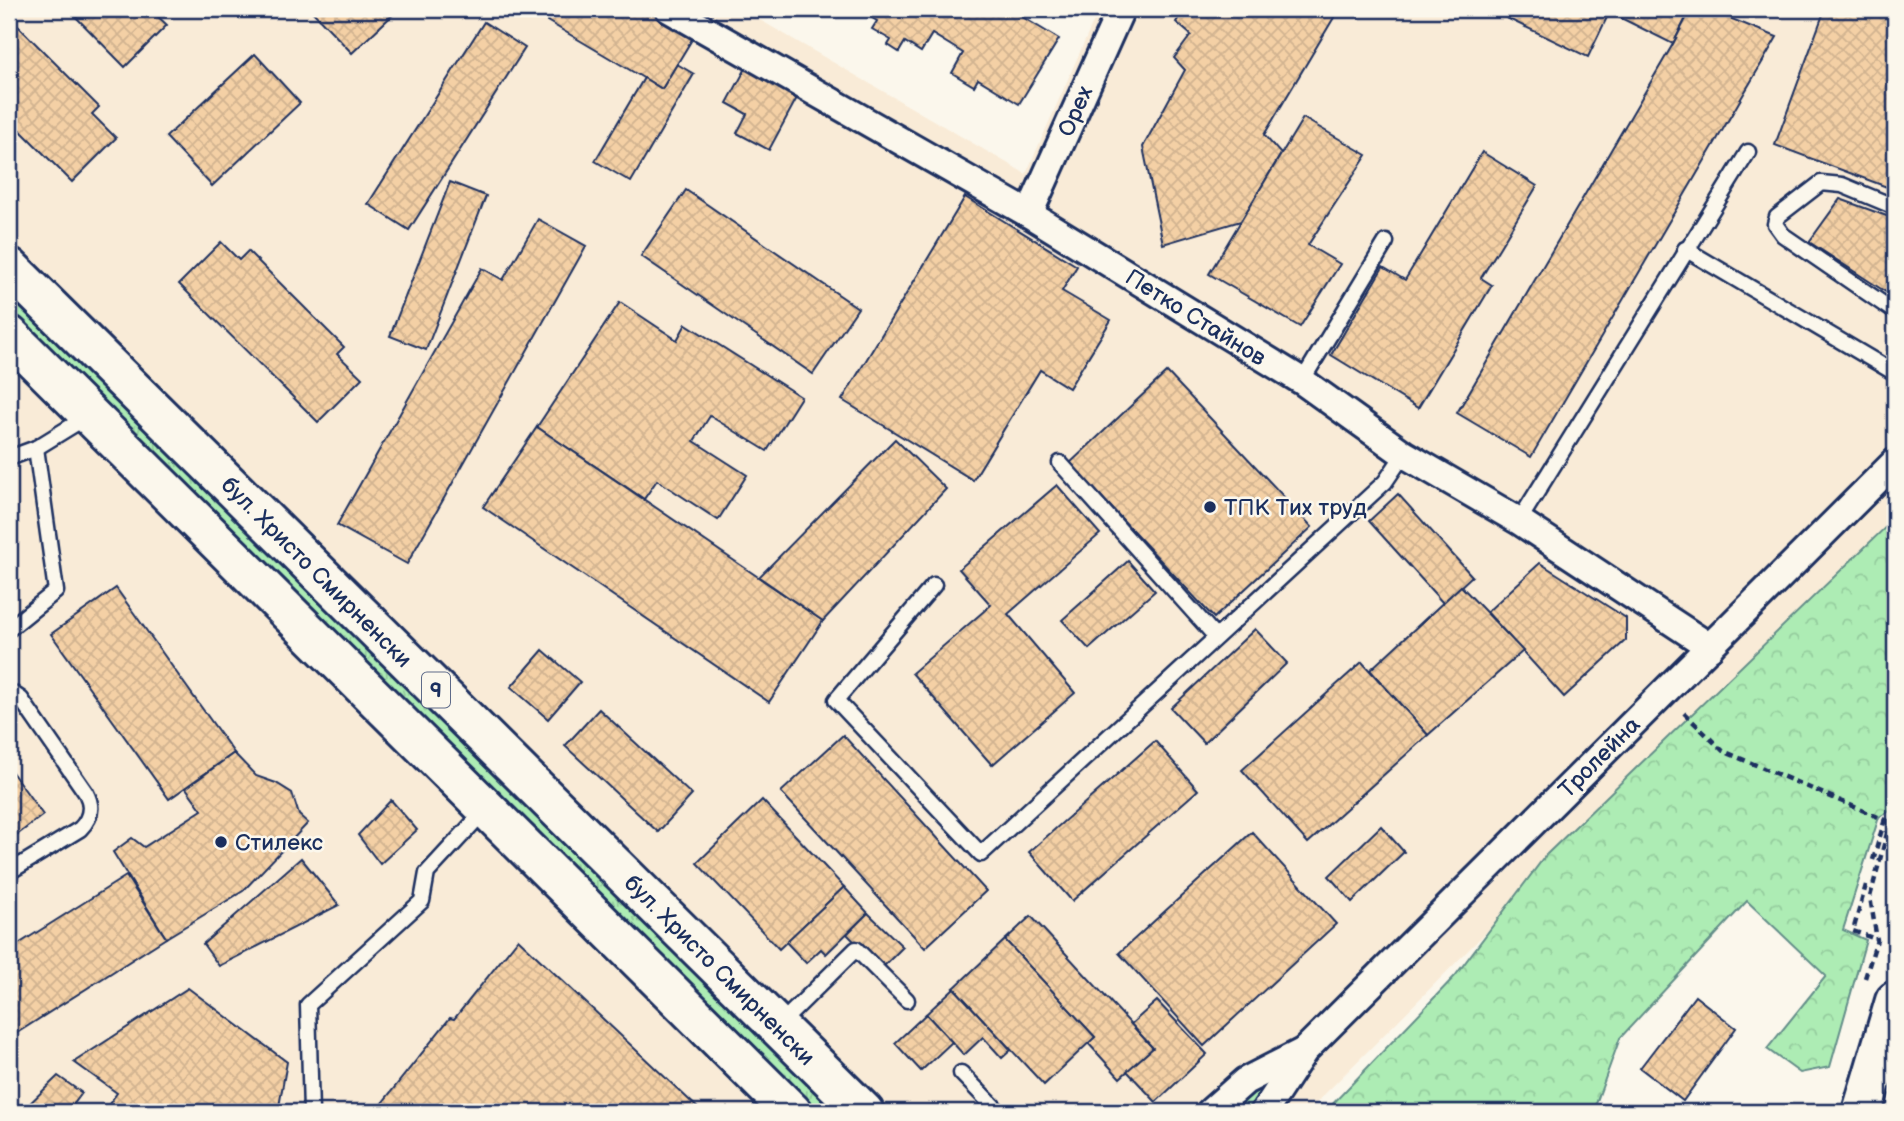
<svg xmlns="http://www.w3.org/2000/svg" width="1904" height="1121" font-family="'Balsamiq Sans',sans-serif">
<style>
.built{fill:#f9ebd7}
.grass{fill:url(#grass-tufts);stroke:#648e89;stroke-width:2}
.forest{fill:url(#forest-crowns);stroke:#648e89;stroke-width:2}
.building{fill:url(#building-cross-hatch);stroke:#1b2f5e;stroke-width:2}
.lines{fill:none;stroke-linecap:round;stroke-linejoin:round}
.lane-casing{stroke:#1b2f5e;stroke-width:19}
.street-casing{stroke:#1b2f5e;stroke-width:32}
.secondary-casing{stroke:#1b2f5e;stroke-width:44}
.primary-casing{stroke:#1b2f5e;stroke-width:44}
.path{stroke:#1b2f5e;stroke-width:4.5;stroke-dasharray:7 5;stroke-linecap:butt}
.lane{stroke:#fbf7ec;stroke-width:14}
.street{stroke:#fbf7ec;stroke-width:26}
.secondary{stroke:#fbf7ec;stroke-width:38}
.primary{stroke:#fbf7ec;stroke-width:38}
.poi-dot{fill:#1b2f5e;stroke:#fbf7ec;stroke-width:2.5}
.labels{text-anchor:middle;stroke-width:5;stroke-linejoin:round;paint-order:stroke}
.shield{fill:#fbf7ec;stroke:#5e6b89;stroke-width:2}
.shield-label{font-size:21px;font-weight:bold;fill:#1b2f5e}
.street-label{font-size:23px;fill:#1b2f5e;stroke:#fbf7ec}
.poi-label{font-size:23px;fill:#1b2f5e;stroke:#fbf7ec;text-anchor:start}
</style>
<defs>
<pattern id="grass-tufts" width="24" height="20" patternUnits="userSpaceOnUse" patternTransform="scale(1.75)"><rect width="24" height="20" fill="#adecb4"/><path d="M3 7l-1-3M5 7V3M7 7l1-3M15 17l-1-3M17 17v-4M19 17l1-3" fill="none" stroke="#94cb9d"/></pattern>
<pattern id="forest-crowns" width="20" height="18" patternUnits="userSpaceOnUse" patternTransform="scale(1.75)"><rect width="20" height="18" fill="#adecb4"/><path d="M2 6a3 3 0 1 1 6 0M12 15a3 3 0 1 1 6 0" fill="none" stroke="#94cb9d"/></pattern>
<pattern id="building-cross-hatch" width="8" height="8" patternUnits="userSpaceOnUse" patternTransform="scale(1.75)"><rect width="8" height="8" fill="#f4d0a5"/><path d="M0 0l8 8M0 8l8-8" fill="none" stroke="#d1b390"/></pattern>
</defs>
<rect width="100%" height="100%" fill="#fbf7ec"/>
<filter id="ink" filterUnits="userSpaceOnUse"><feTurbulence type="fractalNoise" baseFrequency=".0143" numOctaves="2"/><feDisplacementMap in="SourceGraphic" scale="14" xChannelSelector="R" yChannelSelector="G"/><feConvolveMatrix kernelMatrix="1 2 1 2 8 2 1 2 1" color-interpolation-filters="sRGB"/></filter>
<g filter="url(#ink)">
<polygon class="built" points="9,9 741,9 1026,174 1099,9 1895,9 1895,522 1307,1112 9,1112"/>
<g class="grass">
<polygon points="9,267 864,1112 792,1112 9,336"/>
<polygon points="1296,1062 1264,1112 1210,1112"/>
</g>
<polygon class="forest" points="1895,518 1895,808 1879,817 1843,930 1866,940 1830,1067 1800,1073 1767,1049 1826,976 1747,901 1620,1038 1593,1112 1325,1112 1455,976 1546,855"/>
<g class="building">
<polygon points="68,9 150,9 167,25 125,67"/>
<polygon points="310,9 399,9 352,53"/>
<polygon points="555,9 649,9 694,36 662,89 547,21"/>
<polygon points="828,9 844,9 839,16"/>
<polygon points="857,9 1009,9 1059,39 1019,104 978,79 974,86 952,73 963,53 932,34 921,52 905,42 899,52 888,45 891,40 872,29 877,21"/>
<polygon points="1185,9 1339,9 1264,135 1281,154 1241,221 1163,244 1143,147 1185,70 1174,58 1191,35 1176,22"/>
<polygon points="1488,9 1611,9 1588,57"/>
<polygon points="1611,9 1667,9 1686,18 1673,44 1609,12"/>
<polygon points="1667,9 1691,9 1686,18"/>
<polygon points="1691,9 1707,9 1777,37 1531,457 1457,413 1673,44"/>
<polygon points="1707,9 1724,9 1721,15"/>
<polygon points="1825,9 1895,9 1895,190 1775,145"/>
<polygon points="9,17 99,107 92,114 116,138 72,182 9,119"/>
<polygon points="484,22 525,48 409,230 368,204"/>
<polygon points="255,54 300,103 212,186 166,137"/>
<polygon points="677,64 694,74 631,182 595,161 644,78 662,89"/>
<polygon points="746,68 798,96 769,150 737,133 747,114 727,103"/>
<polygon points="1303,118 1367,155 1308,245 1340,264 1300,327 1209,274"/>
<polygon points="1482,152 1537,186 1481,278 1492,285 1418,408 1331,355 1383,267 1405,280"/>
<polygon points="450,182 486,196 426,350 390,336"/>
<polygon points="686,190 858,308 813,374 641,256"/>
<polygon points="965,197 1077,266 1062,291 1111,320 1069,388 1040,370 973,480 842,400"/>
<polygon points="1840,199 1895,219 1895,298 1809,242"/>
<polygon points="538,219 586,246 407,564 337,525 482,268 503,280"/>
<polygon points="221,242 239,260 248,251 344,347 337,354 362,378 318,422 179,284"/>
<polygon points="620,302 677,340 686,324 801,397 767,451 710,416 694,441 747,475 718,520 657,480 644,499 537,427"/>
<polygon points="1167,372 1312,527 1214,618 1070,463"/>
<polygon points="537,427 823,621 769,702 483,507"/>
<polygon points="895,439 946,489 823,621 759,577"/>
<polygon points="1057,485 1100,534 1008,614 1075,693 992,765 912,673 991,605 959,569"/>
<polygon points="1398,494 1472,576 1443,603 1369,521"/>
<polygon points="1128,561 1155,591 1089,649 1062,620"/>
<polygon points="1540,563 1626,618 1626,640 1564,697 1487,612"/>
<polygon points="1461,586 1523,651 1428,735 1370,670"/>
<polygon points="116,588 234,753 169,799 51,634"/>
<polygon points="1255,629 1287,663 1204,743 1171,708"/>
<polygon points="543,650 580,682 548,719 511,687"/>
<polygon points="1362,662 1428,735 1308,843 1242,770"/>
<polygon points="599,709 692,795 658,832 565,746"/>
<polygon points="843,735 986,891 925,948 781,792"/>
<polygon points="1155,741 1198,790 1072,901 1029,852"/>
<polygon points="234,753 256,776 276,783 292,793 299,815 308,823 243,891 166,938 113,852 132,838 144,847 202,810 186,788"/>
<polygon points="9,768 43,815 9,841"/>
<polygon points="391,800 417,830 380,864 358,835"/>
<polygon points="762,800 844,887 779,949 697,863"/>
<polygon points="1381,826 1404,852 1352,902 1329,876"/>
<polygon points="1252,832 1336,924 1204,1046 1119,953"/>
<polygon points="301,858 339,905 219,966 203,944"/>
<polygon points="126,876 166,938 9,1038 9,950"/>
<polygon points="844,887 868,913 826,954 821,949 806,963 786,942"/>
<polygon points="868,913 903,947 881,969 847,934"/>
<polygon points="1031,916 1153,1048 1120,1078 1088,1043 1095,1037 1005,940"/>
<polygon points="518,939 702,1112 375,1112 450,1018 454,1019"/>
<polygon points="1005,940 1095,1037 1044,1085 954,988"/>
<polygon points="188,988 287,1062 278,1112 104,1111 117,1093 74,1062"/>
<polygon points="954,988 1011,1050 1002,1058 983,1037 964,1055 926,1014"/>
<polygon points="1695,996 1736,1028 1683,1101 1640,1068"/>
<polygon points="1157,1001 1207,1054 1156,1102 1127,1071 1153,1048 1131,1024"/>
<polygon points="926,1014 952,1042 921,1071 895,1043"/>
<polygon points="58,1076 82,1093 68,1112 21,1112"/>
</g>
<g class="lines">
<defs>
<g id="lane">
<polyline points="1895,207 1842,185 1821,183 1777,217 1775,224 1783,235 1895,312"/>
<polyline points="1685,249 1895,373"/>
<polyline points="1302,381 1386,242"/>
<polyline points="9,458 36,448 88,416"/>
<polyline points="1060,463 1216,637"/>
<polyline points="1519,521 1748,152"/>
<polyline points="934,585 836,700 981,854 1385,482 1404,454"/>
<polyline points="9,629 56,591 36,448"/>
<path d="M9 691 21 699 86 793C93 806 91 818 80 829L9 872"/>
<polyline points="778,1026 856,949 907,1000"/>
<polyline points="961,1073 999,1112"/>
<polyline points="311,1112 308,1005 422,901 427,873 486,809"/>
</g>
<g id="street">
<polyline points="669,9 1029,214 1302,381 1404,454 1519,521 1710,647"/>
<polyline points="1029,214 1121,9"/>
<polyline points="1210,1112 1245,1081 1302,1052"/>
<polyline points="1264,1112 1304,1051 1895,462"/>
</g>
<polyline id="secondary" points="1862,1112 1895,1001"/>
<g id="primary">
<polyline points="9,267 864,1112"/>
<polyline points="9,335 792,1112"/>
</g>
</defs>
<use href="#lane" class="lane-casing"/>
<use href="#street" class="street-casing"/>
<use href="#secondary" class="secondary-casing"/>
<use href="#primary" class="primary-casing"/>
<g class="path">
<polyline points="1684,713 1723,751 1890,822"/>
<polyline points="1873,860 1885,819"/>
<polyline points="1866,885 1853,931 1876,939"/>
<polyline points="1865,978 1877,940 1870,897 1890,822 1895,819"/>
<polyline points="1822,1112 1825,1103"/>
</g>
<use href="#lane" class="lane"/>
<use href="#street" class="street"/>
<use href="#secondary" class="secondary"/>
<use href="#primary" class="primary"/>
</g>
</g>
<g class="poi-dot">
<circle cx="1210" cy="507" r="7"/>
<circle cx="221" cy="842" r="7"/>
</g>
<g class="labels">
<rect class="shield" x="422" y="672.5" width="28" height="35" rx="5"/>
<g class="shield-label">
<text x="436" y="697">9</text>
</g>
<g class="street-label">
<text transform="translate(1075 111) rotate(-66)" y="8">Орех</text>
<text transform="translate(1196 317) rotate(32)" y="8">Петко Стайнов</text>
<text transform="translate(317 572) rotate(45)" y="8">бул. Христо Смирненски</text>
<text transform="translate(1599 757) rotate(-45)" y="8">Тролейна</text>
<text transform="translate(720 970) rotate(45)" y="8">бул. Христо Смирненски</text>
</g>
<g class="poi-label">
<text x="1224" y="515">ТПК Тих труд</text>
<text x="235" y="850">Стилекс</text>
</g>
</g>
<rect width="1904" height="1121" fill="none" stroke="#fbf7ec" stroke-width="35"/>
<rect x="18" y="18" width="1869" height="1086" fill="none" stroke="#1b2f5e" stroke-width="2.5" filter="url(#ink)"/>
</svg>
